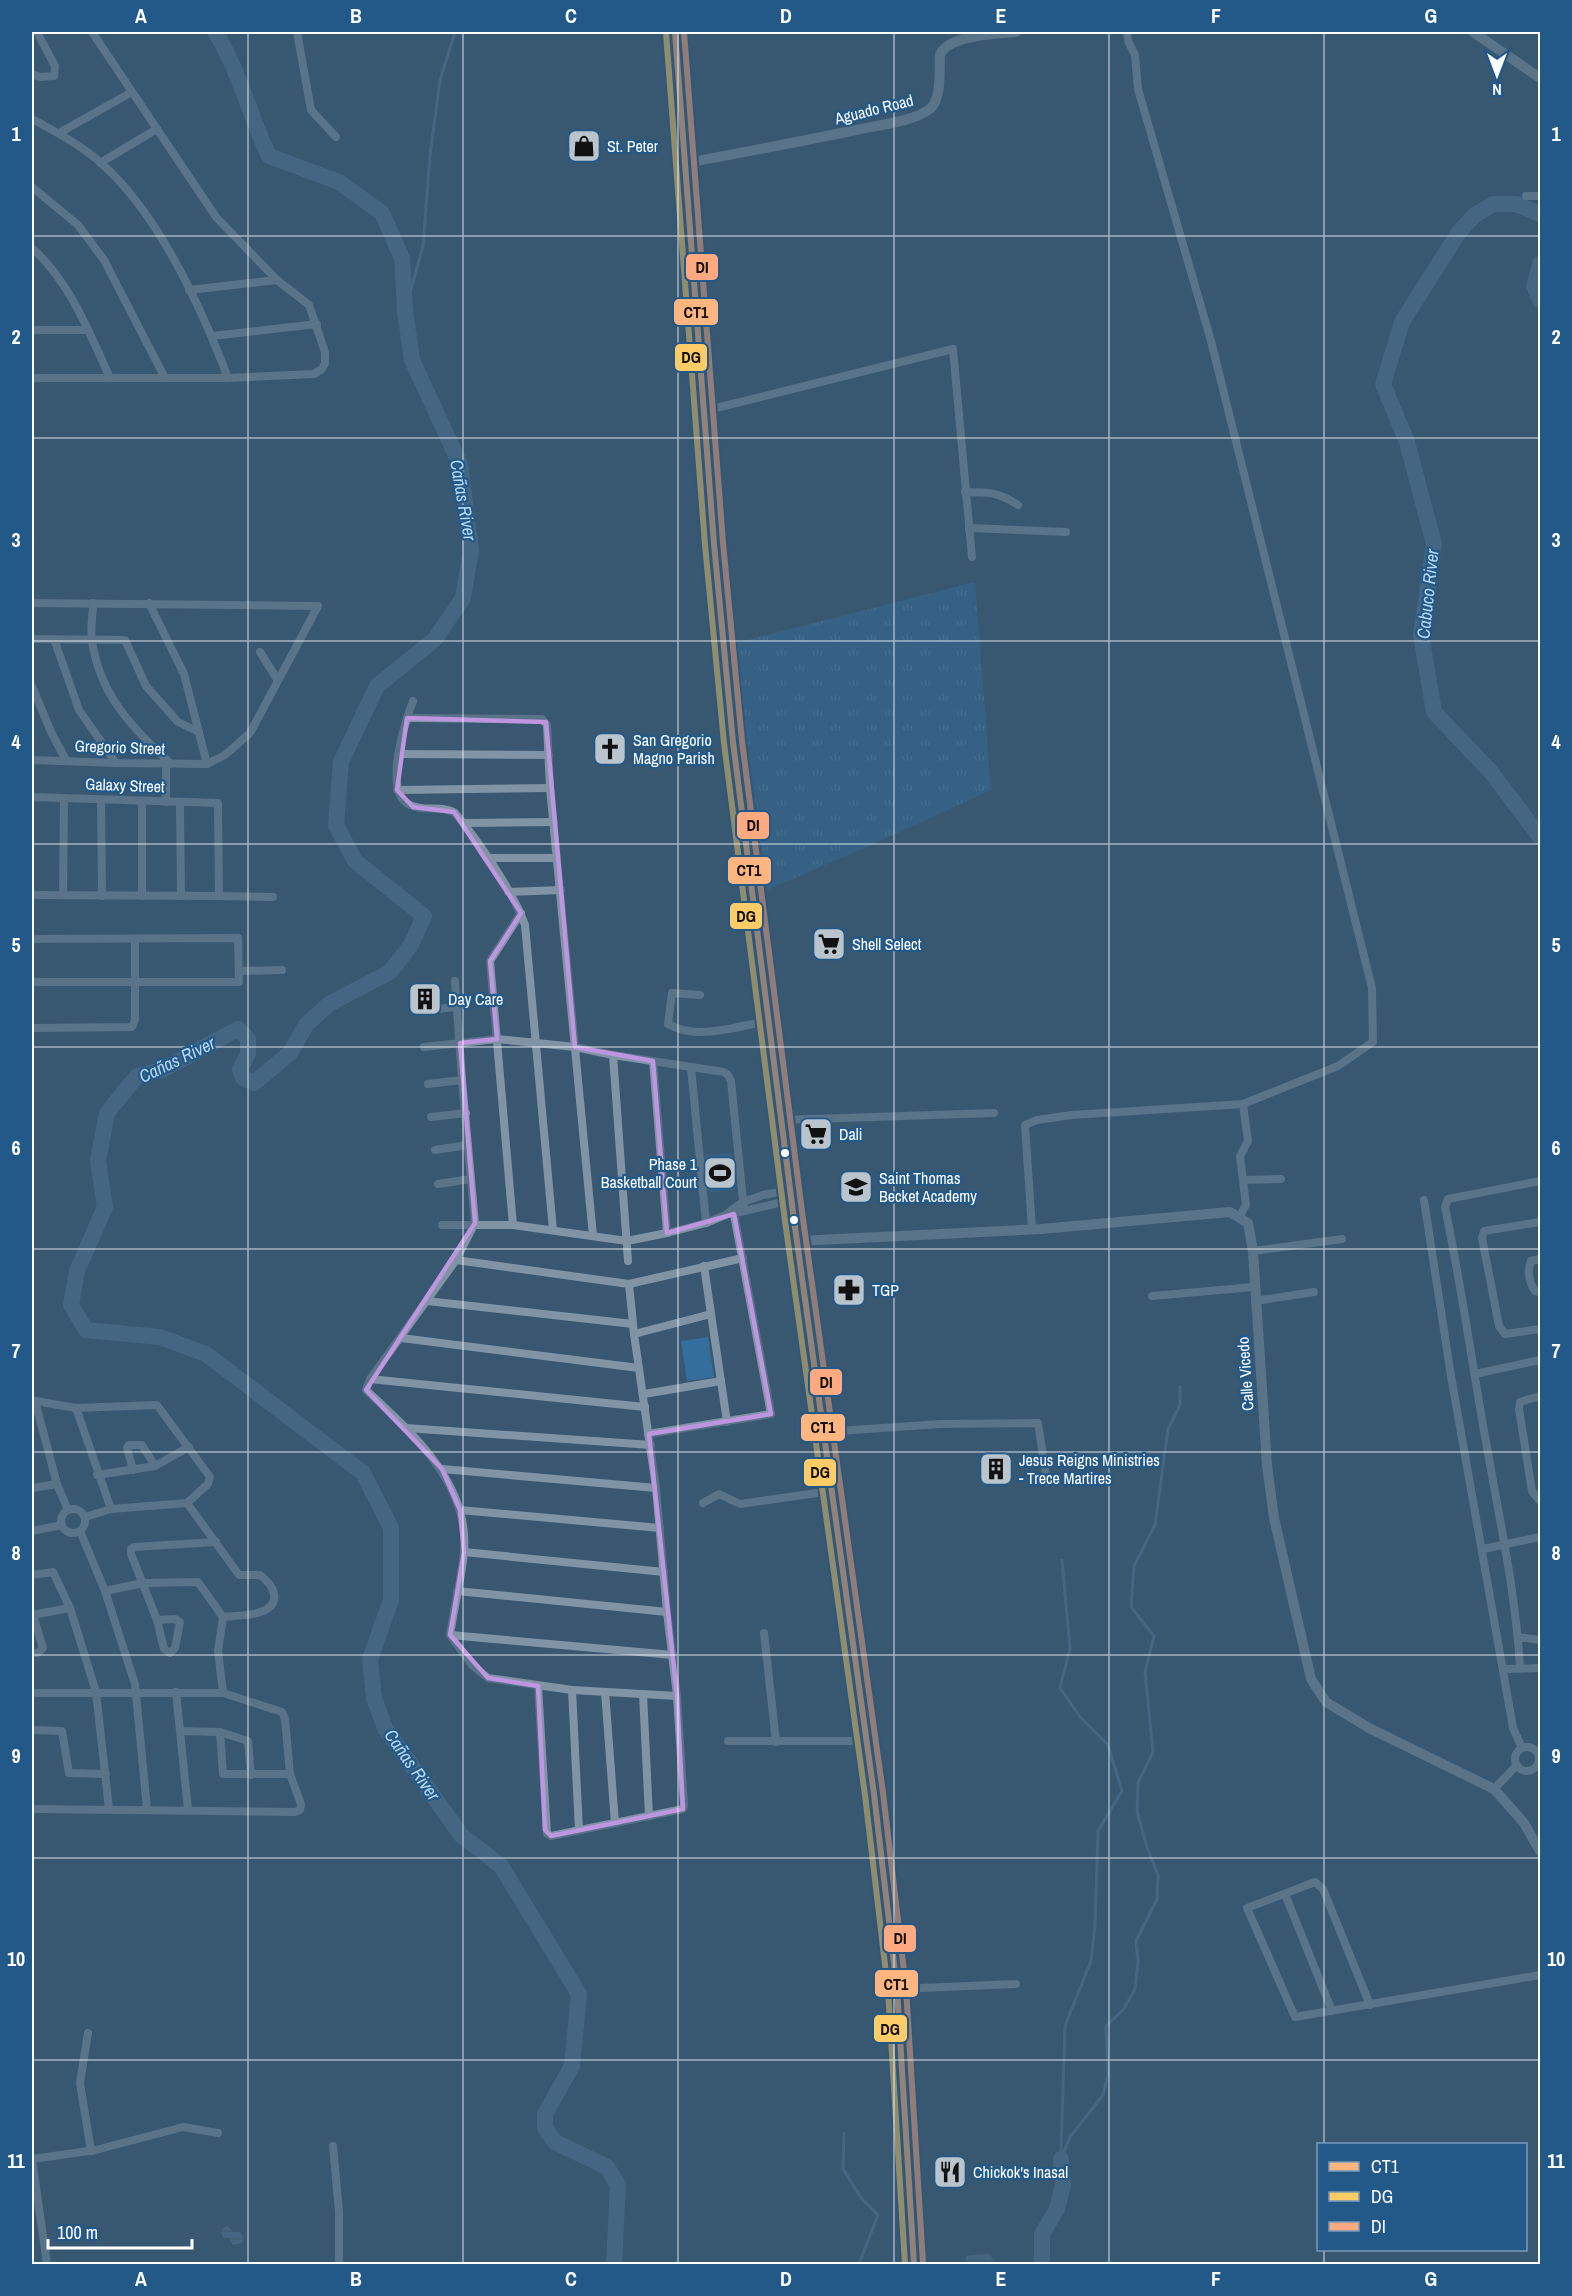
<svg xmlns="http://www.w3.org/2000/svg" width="1572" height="2296" font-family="'Archivo Narrow',sans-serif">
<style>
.grass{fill:url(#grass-tufts)}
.garden{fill:#336e9c}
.water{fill:url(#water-rules)}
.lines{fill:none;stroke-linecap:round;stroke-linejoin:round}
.stream{stroke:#527897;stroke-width:3}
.river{stroke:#527897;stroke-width:16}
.minor{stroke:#8094a6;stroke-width:8}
.tertiary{stroke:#8094a6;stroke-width:10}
.primary{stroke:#7f93a4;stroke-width:12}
.bus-1-casing{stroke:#225988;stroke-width:10}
.bus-2-casing{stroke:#225988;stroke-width:10}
.bus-3-casing{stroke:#225988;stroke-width:10}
.bus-1{stroke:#ffb580;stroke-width:6}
.bus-2{stroke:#fdcc66;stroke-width:6}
.bus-3{stroke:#ffa980;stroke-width:6}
.marked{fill:none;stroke:#bd96df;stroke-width:4.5;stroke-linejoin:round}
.grid{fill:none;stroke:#fff;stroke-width:1.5;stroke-opacity:0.55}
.bus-dot{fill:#fff;stroke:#225988;stroke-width:2}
.labels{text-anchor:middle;stroke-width:4.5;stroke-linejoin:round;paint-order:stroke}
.street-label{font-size:16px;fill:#fff;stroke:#225988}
.poi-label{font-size:16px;fill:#fff;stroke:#225988;text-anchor:start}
.water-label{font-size:18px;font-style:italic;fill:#b8d8f1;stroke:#225988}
.line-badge{stroke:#225988;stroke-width:2}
.pale-badge-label{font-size:16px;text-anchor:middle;font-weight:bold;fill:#111}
.neatline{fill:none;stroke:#fff;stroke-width:2}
.grid-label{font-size:20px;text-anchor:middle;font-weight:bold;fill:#fff}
</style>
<defs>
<pattern id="grass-tufts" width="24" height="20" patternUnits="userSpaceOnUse" patternTransform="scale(1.5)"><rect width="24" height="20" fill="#336e9c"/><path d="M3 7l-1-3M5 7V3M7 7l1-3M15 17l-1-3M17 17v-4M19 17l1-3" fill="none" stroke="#5284ab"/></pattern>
<pattern id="water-rules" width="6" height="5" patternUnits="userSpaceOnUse" patternTransform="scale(1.5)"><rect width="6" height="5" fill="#527897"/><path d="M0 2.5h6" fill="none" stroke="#4f6272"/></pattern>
</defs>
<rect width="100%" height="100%" fill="#395771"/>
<polygon class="grass" points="975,582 991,790 876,843 767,890 741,697 736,643"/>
<g class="garden">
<polygon points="731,1153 735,1190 708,1192 705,1155"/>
<polygon points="708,1337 714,1377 687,1381 681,1341"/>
</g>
<g class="water">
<polygon points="224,2227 228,2226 233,2232 240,2232 243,2236 242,2243 233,2245 229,2238 223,2237 221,2232"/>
<polygon points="986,2253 990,2255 993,2259 992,2264 965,2264 966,2256"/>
</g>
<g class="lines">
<g class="stream">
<polyline points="405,311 423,246 430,155 440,80 455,32"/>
<polyline points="844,2133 843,2169 862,2199 878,2215 859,2264"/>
<polyline points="1061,2154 1065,2026 1091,1961 1095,1925 1098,1831 1122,1791 1108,1745 1080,1717 1060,1688 1070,1648 1062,1560"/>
<polyline points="1061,2159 1070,2137 1103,2095 1108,2075 1106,2026 1123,2010 1135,1989 1138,1962 1136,1941 1157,1899 1158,1875 1147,1847 1137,1812 1138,1783 1153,1752 1145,1672 1154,1636 1131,1607 1134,1566 1155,1525 1168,1429 1180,1405 1180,1387"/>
</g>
<g class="river">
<path d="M215 32C239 69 249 115 269 156L339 182 382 213 402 258 405 311 412 360 460 464 471 550 463 598 435 639 377 686 341 762 336 825 355 861 424 916 411 945 390 972 329 1004 306 1025 290 1053 254 1083 243 1078 240 1069 248 1054V1039L238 1029 162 1070 137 1076 107 1113 98 1161 105 1207 77 1271 71 1305 86 1330 160 1337 206 1354 363 1473 391 1528V1600L370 1659 374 1698 385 1728 461 1835 501 1866 579 1994 572 2066 545 2114V2128L555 2142 607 2167 618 2185 614 2264"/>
<polyline points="1540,214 1516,204 1493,204 1475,215 1459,232 1402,322 1383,384 1407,442 1434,544 1421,635 1434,712 1491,772 1540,837"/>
<polyline points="1540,264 1534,286 1540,300"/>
<polyline points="1042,2264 1042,2234 1057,2209 1063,2185 1061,2159"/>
</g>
<g class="minor">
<polyline points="297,32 311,110 336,137"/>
<polyline points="1127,32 1128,41 1135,55 1138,89 1211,341 1372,988 1373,1042 1338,1066 1243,1104"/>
<polyline points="32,74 40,77 54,76 55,66 37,32"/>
<path d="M32 119C56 132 81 145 101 163 159 214 201 307 228 378"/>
<polyline points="59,133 132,92"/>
<polyline points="100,163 157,129"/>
<polyline points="32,187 78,225 104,260 165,378"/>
<polyline points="1526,196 1540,196"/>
<path d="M32 248C70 282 89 332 110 378"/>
<polyline points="189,290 277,280"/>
<polyline points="32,330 88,330"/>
<polyline points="212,336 317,324"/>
<polyline points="32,378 228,378 314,374 322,369 325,363 325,352 309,305 277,280 216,217 92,32"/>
<polyline points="704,411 953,349 972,557"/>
<path d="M965 492C988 492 998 492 1018 505"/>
<polyline points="969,528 1066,532"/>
<polyline points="32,603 318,606 250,733 225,755 207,764 116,763 32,760"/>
<path d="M93 603C93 615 90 629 92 641 100 696 132 727 171 764"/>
<polyline points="149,603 184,674 207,764"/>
<polyline points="32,639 125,640 146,686 178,722 199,732"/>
<polyline points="54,639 79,710 116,763"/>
<polyline points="260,652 277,679"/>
<polyline points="32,686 51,732 66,760"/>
<path d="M413 701C405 722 382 793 410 805 424 812 442 805 455 813 478 840 514 893 525 925L553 1230"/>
<polyline points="407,718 542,719 547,725 550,788 593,1236"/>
<polyline points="399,754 549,755"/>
<polyline points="166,764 166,802"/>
<polyline points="397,790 550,788"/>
<polyline points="32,797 218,803 219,896 32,895"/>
<polyline points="101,800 102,896"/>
<polyline points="142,802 142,896"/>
<polyline points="180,802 181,896"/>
<polyline points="464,823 554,822"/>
<polyline points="487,858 557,858"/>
<polyline points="508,892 561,890"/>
<polyline points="63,895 64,798"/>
<polyline points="219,896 273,897"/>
<polyline points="32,939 238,938 239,982 32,982"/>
<polyline points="239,971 282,970"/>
<path d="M455 981 462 1080 475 1223 456 1260 370 1379 366 1390C412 1433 470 1483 464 1553 461 1580 454 1608 450 1635L472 1665 488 1678 572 1690 677 1696"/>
<path d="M700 995 672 993 668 1024C697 1041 737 1026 769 1021"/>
<polyline points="436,1009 457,1007"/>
<polyline points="32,1028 132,1027 135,1020 135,939"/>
<polyline points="424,1047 497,1039 575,1047 613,1055 724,1072 728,1075 731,1081 744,1211"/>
<polyline points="613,1055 628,1261"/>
<polyline points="653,1061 667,1233"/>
<polyline points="691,1067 706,1223"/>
<polyline points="428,1084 462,1080"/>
<polyline points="431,1117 466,1113"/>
<polyline points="782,1120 994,1113"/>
<polyline points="435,1150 468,1145"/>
<polyline points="1244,1180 1281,1179"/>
<polyline points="438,1184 471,1179"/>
<polyline points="1424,1200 1451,1376 1509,1705 1513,1728 1522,1748"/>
<polyline points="740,1212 792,1200"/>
<polyline points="1540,1222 1484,1231 1482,1238 1499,1326 1505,1334 1540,1329"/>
<polyline points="442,1225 513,1225 627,1241 667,1233 706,1223 725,1215 743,1202 763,1195 790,1190"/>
<polyline points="513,1225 490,961 521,913"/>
<polyline points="1032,1229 1025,1125 1037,1120 1072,1115 1243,1104 1248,1141 1240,1156 1246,1205 1239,1217"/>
<polyline points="1253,1251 1342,1239"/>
<path d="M1540 1259 1531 1261C1527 1271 1529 1282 1535 1291L1540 1292"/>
<polyline points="456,1260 629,1284 743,1258"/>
<polyline points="704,1266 727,1422"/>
<polyline points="1152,1296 1254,1287"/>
<polyline points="427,1301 633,1324"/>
<polyline points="1255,1301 1314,1292"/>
<polyline points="634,1334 711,1314"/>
<polyline points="401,1338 639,1368"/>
<polyline points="1475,1374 1540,1360"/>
<polyline points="370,1379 645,1407"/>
<polyline points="644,1394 721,1381"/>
<polyline points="1540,1396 1520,1402 1519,1409 1532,1491 1540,1501"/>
<polyline points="32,1400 35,1401 57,1484 68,1510"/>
<polyline points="35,1401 76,1408 157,1405 210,1477 208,1484 187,1503 111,1509 85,1517"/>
<polyline points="76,1408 111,1509"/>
<polyline points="406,1428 651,1445"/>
<polyline points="823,1432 941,1424 1038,1423 1047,1482"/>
<polyline points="648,1434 771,1414 733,1209"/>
<polyline points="442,1469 656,1488"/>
<polyline points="133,1470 127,1448 129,1445 142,1445 155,1466"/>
<polyline points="97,1475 155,1466 189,1447"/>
<polyline points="32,1488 57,1484"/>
<path d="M187 1503 239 1575H260C266 1580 272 1585 274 1594 278 1617 238 1615 223 1617"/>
<polyline points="703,1503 719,1494 740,1504 831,1491"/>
<circle cx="73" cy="1521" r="12"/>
<polyline points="460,1510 660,1528"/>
<polyline points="32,1531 62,1525"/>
<polyline points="80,1531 105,1591 143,1583 198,1582 223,1617 218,1651 223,1693"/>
<polyline points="1483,1549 1540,1537"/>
<polyline points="464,1552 664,1572"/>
<polyline points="32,1575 53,1572 70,1608 96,1692 109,1809"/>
<polyline points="105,1591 135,1684 147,1809"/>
<polyline points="457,1591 667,1612"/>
<polyline points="32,1615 70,1608"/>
<polyline points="157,1620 175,1619 180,1622 175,1648 170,1653 164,1649 157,1620 131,1554 131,1549 134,1547 216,1542"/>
<polyline points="764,1633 776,1742"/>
<polyline points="450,1635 673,1655"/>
<polyline points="1518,1637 1540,1640"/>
<polyline points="32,1653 38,1653 43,1648 33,1615"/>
<path d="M1520 1667C1516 1598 1502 1532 1490 1464 1474 1379 1463 1293 1445 1207L1448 1199 1540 1181"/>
<polyline points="1504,1669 1540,1668"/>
<polyline points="538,1686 547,1834 551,1836 683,1809 684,1805 677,1696 667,1612 656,1488 634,1334 629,1284"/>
<polyline points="572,1690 579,1830"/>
<polyline points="176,1692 188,1810"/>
<polyline points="605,1692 615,1823"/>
<polyline points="32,1693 223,1693 282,1712 285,1719 290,1774 301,1804 300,1810 295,1812 32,1809"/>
<polyline points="643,1694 649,1816"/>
<polyline points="32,1730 62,1731 69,1773 106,1774"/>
<polyline points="181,1731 220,1732 248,1741 251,1775"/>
<polyline points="220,1732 223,1774 290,1774"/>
<polyline points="728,1741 866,1741"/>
<circle cx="1527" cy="1759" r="12"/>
<polyline points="1494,1789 1517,1765"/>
<polyline points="1285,1894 1332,2011"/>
<polyline points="897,1989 1016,1984"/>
<polyline points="1370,2005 1323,1889 1315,1882 1247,1908 1295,2017 1540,1975"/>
<polyline points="88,2033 80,2083 91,2151"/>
<polyline points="333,2146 339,2212 339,2264"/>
<polyline points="32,2159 96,2150 183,2127 218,2133"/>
<polyline points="32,2159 47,2264"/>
</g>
<g class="tertiary">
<polyline points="1473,32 1540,78"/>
<path d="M686 163C745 152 803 141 861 129 880 125 916 121 931 108 942 97 939 69 940 55 947 35 997 34 1016 32"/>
<polyline points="797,1241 1041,1229 1230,1212 1248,1223 1253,1251 1267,1465 1274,1518 1311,1679 1326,1702 1369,1728 1494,1789 1524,1823 1540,1851"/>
</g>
<polyline class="primary" points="675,32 714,544 733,742 794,1220 874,1794 897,1989 914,2264"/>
<defs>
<polyline id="bus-1" points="675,32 714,544 733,742 794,1220 874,1794 897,1989 914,2264"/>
<polyline id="bus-2" points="666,33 705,545 724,743 785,1221 865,1795 888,1990 905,2264"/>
<polyline id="bus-3" points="684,32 723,543 742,741 803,1219 883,1793 906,1988 923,2263"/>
</defs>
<use href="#bus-1" class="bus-1-casing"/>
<use href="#bus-2" class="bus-2-casing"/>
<use href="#bus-3" class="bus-3-casing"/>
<use href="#bus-1" class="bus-1"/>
<use href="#bus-2" class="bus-2"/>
<use href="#bus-3" class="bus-3"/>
</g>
<path d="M0 0H1572V2296H0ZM407 718 546 722 575 1047 653 1061 667 1233 734 1214 771 1414 649 1434 677 1696 683 1809 551 1836 545 1830 538 1686 488 1678 450 1635 464 1552 460 1510 442 1469 366 1390 475 1223 460 1043 497 1039 490 961 521 913 454 812 413 807 397 790Z" fill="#395771" fill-opacity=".55" fill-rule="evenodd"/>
<path class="marked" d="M407 718 546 722 575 1047 653 1061 667 1233 734 1214 771 1414 649 1434 677 1696 683 1809 551 1836 545 1830 538 1686 488 1678 450 1635 464 1552 460 1510 442 1469 366 1390 475 1223 460 1043 497 1039 490 961 521 913 454 812 413 807 397 790Z"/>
<path class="grid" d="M248 32V2264M463 32V2264M678 32V2264M894 32V2264M1109 32V2264M1324 32V2144M32 236H1540M32 438H1540M32 641H1540M32 844H1540M32 1047H1540M32 1249H1540M32 1452H1540M32 1655H1540M32 1858H1540M32 2060H1540M1324 2250V2264"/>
<defs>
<symbol id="shop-square" viewBox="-11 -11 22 22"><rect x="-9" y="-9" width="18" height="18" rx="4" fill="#bac4cd" stroke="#225988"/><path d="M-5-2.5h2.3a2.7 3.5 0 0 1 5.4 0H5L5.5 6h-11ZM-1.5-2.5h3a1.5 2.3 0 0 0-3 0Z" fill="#111"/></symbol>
<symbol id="church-square" viewBox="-11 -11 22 22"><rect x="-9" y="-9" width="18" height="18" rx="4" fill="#bac4cd" stroke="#225988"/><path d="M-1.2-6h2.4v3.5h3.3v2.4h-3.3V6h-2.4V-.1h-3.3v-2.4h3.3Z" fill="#111"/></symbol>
<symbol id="supermarket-square" viewBox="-11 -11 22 22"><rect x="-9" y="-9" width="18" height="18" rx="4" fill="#bac4cd" stroke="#225988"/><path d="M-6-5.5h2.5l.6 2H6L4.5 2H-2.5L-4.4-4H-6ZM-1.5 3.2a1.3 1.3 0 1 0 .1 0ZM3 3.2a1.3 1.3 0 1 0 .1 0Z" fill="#111"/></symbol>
<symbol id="building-square" viewBox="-11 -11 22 22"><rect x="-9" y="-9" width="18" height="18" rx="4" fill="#bac4cd" stroke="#225988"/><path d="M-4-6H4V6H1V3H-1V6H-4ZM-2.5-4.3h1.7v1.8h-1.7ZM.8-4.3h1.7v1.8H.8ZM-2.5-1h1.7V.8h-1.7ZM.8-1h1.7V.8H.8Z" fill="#111"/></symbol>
<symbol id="stadium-square" viewBox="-11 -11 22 22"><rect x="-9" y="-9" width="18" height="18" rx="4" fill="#bac4cd" stroke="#225988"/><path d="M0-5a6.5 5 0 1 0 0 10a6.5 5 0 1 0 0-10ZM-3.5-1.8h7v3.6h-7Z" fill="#111"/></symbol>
<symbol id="school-square" viewBox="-11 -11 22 22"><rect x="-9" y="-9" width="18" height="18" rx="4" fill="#bac4cd" stroke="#225988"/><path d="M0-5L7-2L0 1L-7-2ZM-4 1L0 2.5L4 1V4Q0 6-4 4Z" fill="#111"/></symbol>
<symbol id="pharmacy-square" viewBox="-11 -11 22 22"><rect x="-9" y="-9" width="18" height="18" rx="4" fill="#bac4cd" stroke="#225988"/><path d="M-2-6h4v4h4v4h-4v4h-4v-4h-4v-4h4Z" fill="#111"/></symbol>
<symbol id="restaurant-square" viewBox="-11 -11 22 22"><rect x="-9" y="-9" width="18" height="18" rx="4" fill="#bac4cd" stroke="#225988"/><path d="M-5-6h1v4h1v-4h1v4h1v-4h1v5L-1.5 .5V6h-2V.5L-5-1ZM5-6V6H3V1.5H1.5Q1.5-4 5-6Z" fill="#111"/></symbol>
</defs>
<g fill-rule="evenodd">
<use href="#shop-square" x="565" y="127" width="38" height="38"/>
<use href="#church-square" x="591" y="730" width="38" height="38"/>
<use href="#supermarket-square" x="810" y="925" width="38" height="38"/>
<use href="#building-square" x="406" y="980" width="38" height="38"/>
<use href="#supermarket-square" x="797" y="1115" width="38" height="38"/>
<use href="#stadium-square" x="701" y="1154" width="38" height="38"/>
<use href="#school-square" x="837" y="1168" width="38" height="38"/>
<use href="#pharmacy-square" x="830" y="1271" width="38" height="38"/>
<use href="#building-square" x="977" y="1450" width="38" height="38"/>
<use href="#restaurant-square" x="931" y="2153" width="38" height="38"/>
</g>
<g class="bus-dot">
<circle cx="785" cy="1153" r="5"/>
<circle cx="794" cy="1220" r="5"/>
</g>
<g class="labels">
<g class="street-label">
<text transform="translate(874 109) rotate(-14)" y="6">Aguado Road</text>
<text transform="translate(120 747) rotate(2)" y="6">Gregorio Street</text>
<text transform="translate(125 785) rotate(2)" y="6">Galaxy Street</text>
<text transform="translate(1245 1374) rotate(-94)" y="6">Calle Vicedo</text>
</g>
<g class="poi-label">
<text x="607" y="152">St. Peter</text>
<text x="633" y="746">San Gregorio<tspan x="633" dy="18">Magno Parish</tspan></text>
<text x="852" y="950">Shell Select</text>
<text x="448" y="1005">Day Care</text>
<text x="839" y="1140">Dali</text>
<text x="697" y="1170" text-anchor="end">Phase 1<tspan x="697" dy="18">Basketball Court</tspan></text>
<text x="879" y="1184">Saint Thomas<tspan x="879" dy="18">Becket Academy</tspan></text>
<text x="872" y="1296">TGP</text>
<text x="1019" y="1466">Jesus Reigns Ministries<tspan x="1019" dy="18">- Trece Martires</tspan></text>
<text x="973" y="2178">Chickok's Inasal</text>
</g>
<g class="water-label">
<text transform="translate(463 500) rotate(80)" y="6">Cañas River</text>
<text transform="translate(1428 594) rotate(-84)" y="6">Cabuco River</text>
<text transform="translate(177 1060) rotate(-26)" y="6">Cañas River</text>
<text transform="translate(412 1765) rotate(55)" y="6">Cañas River</text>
</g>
</g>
<g class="line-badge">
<rect x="685" y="253" width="34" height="28" rx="6" fill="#ffa980"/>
<rect x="673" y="298" width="46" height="28" rx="6" fill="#ffb580"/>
<rect x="674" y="343" width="34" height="29" rx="6" fill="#fdcc66"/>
<rect x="736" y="811" width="34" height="29" rx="6" fill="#ffa980"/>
<rect x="727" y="856" width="45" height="29" rx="6" fill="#ffb580"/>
<rect x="729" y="902" width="34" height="28" rx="6" fill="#fdcc66"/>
<rect x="809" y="1368" width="34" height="28" rx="6" fill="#ffa980"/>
<rect x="800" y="1413" width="46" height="29" rx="6" fill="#ffb580"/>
<rect x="803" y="1458" width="34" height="29" rx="6" fill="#fdcc66"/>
<rect x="883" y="1924" width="34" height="29" rx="6" fill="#ffa980"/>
<rect x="874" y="1969" width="45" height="29" rx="6" fill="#ffb580"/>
<rect x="873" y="2014" width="35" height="29" rx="6" fill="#fdcc66"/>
</g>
<g class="pale-badge-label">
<text x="702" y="273">DI</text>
<text x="696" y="318">CT1</text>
<text x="691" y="363">DG</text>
<text x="753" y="831">DI</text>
<text x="749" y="876">CT1</text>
<text x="746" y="922">DG</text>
<text x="826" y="1388">DI</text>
<text x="823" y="1433">CT1</text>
<text x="820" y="1478">DG</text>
<text x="900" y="1944">DI</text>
<text x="896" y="1990">CT1</text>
<text x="890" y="2035">DG</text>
</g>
<rect width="1572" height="2296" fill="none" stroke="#225988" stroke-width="66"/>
<rect x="1317" y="2143" width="210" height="108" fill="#225988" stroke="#7a9bb8" stroke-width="1.5"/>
<rect x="1329" y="2162" width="30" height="9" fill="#ffb580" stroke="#7a9bb8" stroke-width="1.5"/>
<text x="1371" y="2173" font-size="18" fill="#ffffff">CT1</text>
<rect x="1329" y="2192" width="30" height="9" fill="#fdcc66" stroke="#7a9bb8" stroke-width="1.5"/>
<text x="1371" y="2203" font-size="18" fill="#ffffff">DG</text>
<rect x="1329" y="2222" width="30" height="9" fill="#ffa980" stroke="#7a9bb8" stroke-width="1.5"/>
<text x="1371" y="2233" font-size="18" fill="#ffffff">DI</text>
<g transform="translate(1497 75) rotate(180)" stroke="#225988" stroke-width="4.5" paint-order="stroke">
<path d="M0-4.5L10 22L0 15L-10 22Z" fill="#ffffff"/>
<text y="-9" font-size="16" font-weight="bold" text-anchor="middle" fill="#ffffff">N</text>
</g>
<path d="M48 2239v9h144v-9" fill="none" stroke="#ffffff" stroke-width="3"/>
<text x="57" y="2239" font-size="18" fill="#ffffff" stroke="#225988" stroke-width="4.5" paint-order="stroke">100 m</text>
<rect x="33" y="33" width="1506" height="2230" class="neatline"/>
<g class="grid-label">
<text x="141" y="23">A</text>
<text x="356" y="23">B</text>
<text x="571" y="23">C</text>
<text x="786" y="23">D</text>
<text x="1001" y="23">E</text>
<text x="1216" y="23">F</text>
<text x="1431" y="23">G</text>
<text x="16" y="141">1</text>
<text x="1556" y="141">1</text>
<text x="16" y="344">2</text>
<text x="1556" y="344">2</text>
<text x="16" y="547">3</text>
<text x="1556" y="547">3</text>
<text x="16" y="749">4</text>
<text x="1556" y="749">4</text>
<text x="16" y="952">5</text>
<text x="1556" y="952">5</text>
<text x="16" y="1155">6</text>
<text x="1556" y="1155">6</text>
<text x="16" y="1358">7</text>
<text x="1556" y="1358">7</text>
<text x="16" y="1560">8</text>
<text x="1556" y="1560">8</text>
<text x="16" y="1763">9</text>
<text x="1556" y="1763">9</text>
<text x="16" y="1966">10</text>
<text x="1556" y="1966">10</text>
<text x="16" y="2168">11</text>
<text x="1556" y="2168">11</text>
<text x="141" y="2286">A</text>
<text x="356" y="2286">B</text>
<text x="571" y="2286">C</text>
<text x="786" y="2286">D</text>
<text x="1001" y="2286">E</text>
<text x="1216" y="2286">F</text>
<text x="1431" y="2286">G</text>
</g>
</svg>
